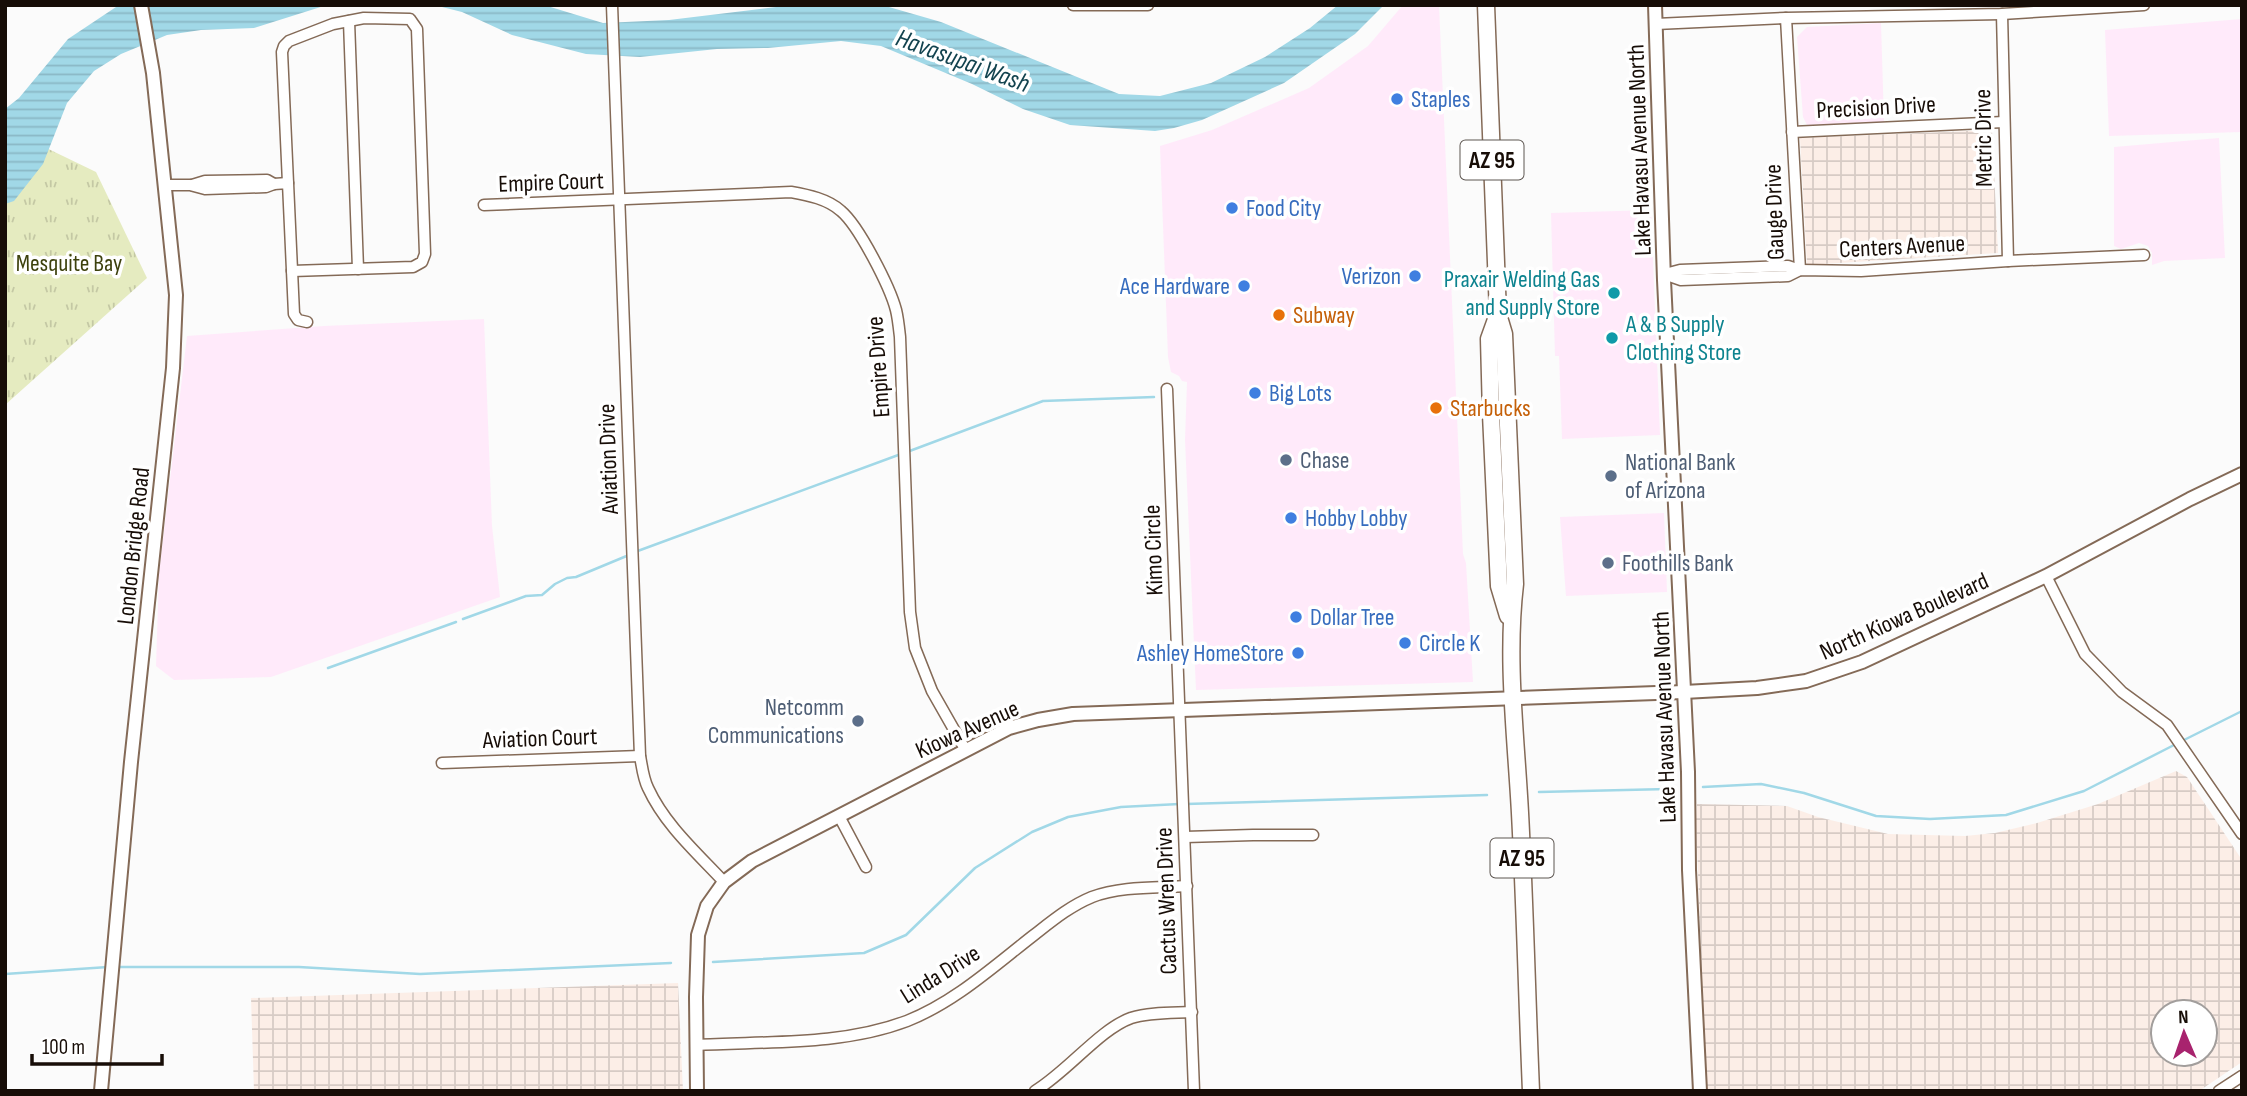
<svg xmlns="http://www.w3.org/2000/svg" width="2247" height="1096" font-family="'Sofia Sans Condensed',sans-serif">
<style>
.commercial{fill:#ffeafa}
.industrial{fill:url(#industrial-grid);fill-rule:evenodd}
.park{fill:url(#park-tufts)}
.water{fill:url(#water-rules)}
.lines{fill:none;stroke-linecap:round;stroke-linejoin:round}
.stream{stroke:#a1d8e7;stroke-width:2.5}
.minor-casing{stroke:#846a57;stroke-width:13}
.tertiary-casing{stroke:#846a57;stroke-width:16}
.secondary-casing{stroke:#846a57;stroke-width:16}
.trunk-casing{stroke:#846a57;stroke-width:19}
.minor{stroke:#fff;stroke-width:10}
.tertiary{stroke:#fff;stroke-width:12}
.secondary{stroke:#fff;stroke-width:12}
.trunk{stroke:#fff;stroke-width:16}
.shop-dot{fill:#3f7fe0;stroke:#fff;stroke-width:2.5}
.culture-dot{fill:#0f9aa8;stroke:#fff;stroke-width:2.5}
.food-dot{fill:#e8710a;stroke:#fff;stroke-width:2.5}
.service-dot{fill:#5c6f8a;stroke:#fff;stroke-width:2.5}
.labels{text-anchor:middle;stroke-width:7;stroke-linejoin:round;paint-order:stroke}
.shield{fill:#fff;stroke:#5d5651;stroke-width:2}
.shield-label{font-size:23px;font-weight:bold;fill:#170d07}
.shop-label{font-size:24px;fill:#366cbe;stroke:#fff;text-anchor:start}
.street-label{font-size:24px;fill:#170d07;stroke:#fff}
.park-label{font-size:24px;fill:#3d410d;stroke:#fff}
.culture-label{font-size:24px;fill:#0d838f;stroke:#fff;text-anchor:end}
.food-label{font-size:24px;fill:#c56008;stroke:#fff;text-anchor:start}
.service-label{font-size:24px;fill:#4e5e75;stroke:#fff;text-anchor:start}
.water-label{font-size:26px;font-style:italic;fill:#13434f;stroke:#fff}
</style>
<defs>
<pattern id="industrial-grid" width="8" height="8" patternUnits="userSpaceOnUse" patternTransform="scale(1.75)"><rect width="8" height="8" fill="#fceee7"/><path d="M0 4h8M4 0v8" fill="none" stroke="#d7cbc5"/></pattern>
<pattern id="park-tufts" width="24" height="20" patternUnits="userSpaceOnUse" patternTransform="scale(1.75)"><rect width="24" height="20" fill="#e5ebc0"/><path d="M3 7l-1-3M5 7V3M7 7l1-3M15 17l-1-3M17 17v-4M19 17l1-3" fill="none" stroke="#c4c8a4"/></pattern>
<pattern id="water-rules" width="6" height="5" patternUnits="userSpaceOnUse" patternTransform="scale(1.75)"><rect width="6" height="5" fill="#a1d8e7"/><path d="M0 2.5h6" fill="none" stroke="#8ab8c5"/></pattern>
</defs>
<rect width="100%" height="100%" fill="#fbfbfb"/>
<g class="commercial">
<polygon points="1403,5 1439,5 1463,554 1466,563 1473,682 1196,690 1185,440 1187,382 1182,381 1179,376 1171,372 1168,357 1160,146 1212,130 1309,88 1368,46"/>
<polygon points="2242,19 2242,132 2109,136 2105,30"/>
<polygon points="1881,23 1884,122 1807,125 1803,117 1797,37 1807,27"/>
<polygon points="2219,138 2225,258 2164,261 2152,265 2152,253 2148,246 2139,243 2121,249 2114,246 2114,147"/>
<polygon points="1651,210 1660,435 1562,439 1559,356 1555,356 1551,213"/>
<polygon points="484,319 492,526 500,597 271,677 174,680 156,666 159,573 187,336 324,326"/>
<polygon points="1664,513 1667,592 1566,596 1560,517"/>
</g>
<g class="industrial">
<polygon points="1992,130 1998,253 1807,265 1800,138"/>
<path d="M2176 771 2187 777 2242 860V1062L2199 1091H1706L1696 819 1697 804 1787 806 1818 817 1888 834 1965 836 1995 833 2037 823 2098 804ZM2205 1012V1054H2163V1012Z"/>
<polygon points="678,983 683,1091 254,1091 251,998"/>
</g>
<polygon class="park" points="5,128 96,172 147,278 5,405"/>
<g class="water">
<polygon points="119,5 327,5 254,28 201,30 167,35 121,54 94,71 67,103 43,164 14,201 5,204 5,109 19,98 68,39"/>
<polygon points="434,5 544,5 603,23 669,20 792,5 882,5 941,22 1119,94 1160,96 1211,83 1265,57 1310,28 1338,5 1384,5 1355,34 1284,83 1202,120 1174,128 1155,131 1070,125 1023,109 972,84 881,46 841,41 768,48 717,49 640,57 586,54 512,35 462,12"/>
</g>
<g class="lines">
<g class="stream">
<polyline points="907,452 1043,401 1154,397"/>
<polyline points="635,552 901,454"/>
<polyline points="463,619 526,596 542,595 555,584 567,578 576,577 629,555"/>
<polyline points="328,668 456,622"/>
<polyline points="2182,741 2242,711"/>
<polyline points="1703,787 1761,784 1804,793 1876,816 1930,819 2006,815 2084,791 2176,744"/>
<polyline points="1539,792 1668,789"/>
<polyline points="1186,804 1487,795"/>
<polyline points="713,962 864,953 906,935 975,868 1032,832 1068,817 1121,807 1179,804"/>
<polyline points="118,967 299,967 420,974 671,963"/>
<polyline points="5,974 108,967"/>
</g>
<defs>
<g id="minor">
<path d="M612 5 640 756C642 766 643 778 648 788 665 825 697 853 724 882"/>
<polyline points="1073,5 1148,5"/>
<polyline points="2002,14 2008,261"/>
<polyline points="1786,18 1800,270"/>
<polyline points="349,21 358,269"/>
<polyline points="1656,24 1786,18 2002,14 2144,5"/>
<polyline points="1792,132 2004,122"/>
<polyline points="288,183 282,52 284,46 289,41 333,24 364,18 410,19 417,29 425,254 422,262 413,267 292,271"/>
<polyline points="166,185 190,185 205,189 266,187 274,184 288,183 294,314 298,320 307,322"/>
<polyline points="192,185 205,181 267,180 274,184"/>
<path d="M484 205 791 192C808 195 828 199 841 211 859 226 890 287 896 310 898 318 899 328 900 337L910 612 915 648 932 691 965 749"/>
<polyline points="1664,274 1681,280 1788,276 1800,270 1861,271 2008,261 2144,255"/>
<polyline points="1665,274 1680,270 1788,266 1800,270"/>
<polyline points="1167,389 1194,1091"/>
<polyline points="2046,576 2085,654 2122,692 2167,725 2242,834"/>
<polyline points="442,763 640,756"/>
<polyline points="839,816 866,867"/>
<polyline points="1185,837 1253,835 1313,835"/>
<path d="M696 1045C766 1041 841 1046 907 1021 955 1002 994 966 1034 935 1052 921 1070 906 1092 897 1121 886 1156 888 1187 886"/>
<path d="M1035 1091C1067 1072 1100 1029 1131 1018 1150 1012 1172 1013 1192 1012"/>
<polyline points="2219,1091 2242,1076"/>
</g>
<g id="tertiary">
<polyline points="101,1091 131,762 173,368 176,295 153,73 141,5"/>
<polyline points="697,1091 696,997 698,935 707,906 724,882 752,861 1009,728 1038,720 1073,714 1684,692 1757,688 1806,681 1862,662 2046,576 2190,499 2242,474"/>
</g>
<polyline id="secondary" points="1655,5 1664,280 1688,772 1689,870 1700,1091"/>
<g id="trunk">
<path d="M1486 5 1498 314 1504 334 1515 584C1506 660 1516 737 1520 813 1525 906 1527 998 1531 1091"/>
<polyline points="1498,314 1489,339 1491,414 1499,586 1508,616"/>
</g>
</defs>
<use href="#minor" class="minor-casing"/>
<use href="#tertiary" class="tertiary-casing"/>
<use href="#secondary" class="secondary-casing"/>
<use href="#trunk" class="trunk-casing"/>
<use href="#minor" class="minor"/>
<use href="#tertiary" class="tertiary"/>
<use href="#secondary" class="secondary"/>
<use href="#trunk" class="trunk"/>
</g>
<g class="shop-dot">
<circle cx="1397" cy="99" r="7"/>
<circle cx="1232" cy="208" r="7"/>
<circle cx="1415" cy="276" r="7"/>
<circle cx="1244" cy="286" r="7"/>
<circle cx="1255" cy="393" r="7"/>
<circle cx="1291" cy="518" r="7"/>
<circle cx="1296" cy="617" r="7"/>
<circle cx="1405" cy="643" r="7"/>
<circle cx="1298" cy="653" r="7"/>
</g>
<g class="culture-dot">
<circle cx="1614" cy="293" r="7"/>
<circle cx="1612" cy="338" r="7"/>
</g>
<g class="food-dot">
<circle cx="1279" cy="315" r="7"/>
<circle cx="1436" cy="408" r="7"/>
</g>
<g class="service-dot">
<circle cx="1286" cy="460" r="7"/>
<circle cx="1611" cy="476" r="7"/>
<circle cx="1608" cy="563" r="7"/>
<circle cx="858" cy="721" r="7"/>
</g>
<g class="labels">
<g class="shield">
<rect x="1460.5" y="140.5" width="63" height="39" rx="5"/>
<rect x="1490.5" y="838.5" width="63" height="39" rx="5"/>
</g>
<g class="shield-label">
<text x="1492" y="168">AZ 95</text>
<text x="1522" y="866">AZ 95</text>
</g>
<g class="shop-label">
<text x="1411" y="107">Staples</text>
<text x="1246" y="216">Food City</text>
<text x="1401" y="284" text-anchor="end">Verizon</text>
<text x="1230" y="294" text-anchor="end">Ace Hardware</text>
<text x="1269" y="401">Big Lots</text>
<text x="1305" y="526">Hobby Lobby</text>
<text x="1310" y="625">Dollar Tree</text>
<text x="1419" y="651">Circle K</text>
<text x="1284" y="661" text-anchor="end">Ashley HomeStore</text>
</g>
<g class="street-label">
<text transform="translate(1876 107) rotate(-3)" y="8">Precision Drive</text>
<text transform="translate(1983 138) rotate(-91)" y="8">Metric Drive</text>
<text transform="translate(1639 150) rotate(-92)" y="8">Lake Havasu Avenue North</text>
<text transform="translate(551 182) rotate(-2)" y="8">Empire Court</text>
<text transform="translate(1774 212) rotate(-92)" y="8">Gauge Drive</text>
<text transform="translate(1902 246) rotate(-3)" y="8">Centers Avenue</text>
<text transform="translate(878 367) rotate(-94)" y="8">Empire Drive</text>
<text transform="translate(608 459) rotate(-92)" y="8">Aviation Drive</text>
<text transform="translate(133 546) rotate(-84)" y="8">London Bridge Road</text>
<text transform="translate(1153 550) rotate(-92)" y="8">Kimo Circle</text>
<text transform="translate(1904 616) rotate(-24)" y="8">North Kiowa Boulevard</text>
<text transform="translate(1664 717) rotate(-92)" y="8">Lake Havasu Avenue North</text>
<text transform="translate(967 729) rotate(-24)" y="8">Kiowa Avenue</text>
<text transform="translate(540 738) rotate(-2)" y="8">Aviation Court</text>
<text transform="translate(1166 901) rotate(-92)" y="8">Cactus Wren Drive</text>
<text transform="translate(940 974) rotate(-32)" y="8">Linda Drive</text>
</g>
<g class="park-label">
<text x="69" y="271">Mesquite Bay</text>
</g>
<g class="culture-label">
<text x="1600" y="287">Praxair Welding Gas<tspan x="1600" dy="28">and Supply Store</tspan></text>
<text x="1626" y="332" text-anchor="start">A &amp; B Supply<tspan x="1626" dy="28">Clothing Store</tspan></text>
</g>
<g class="food-label">
<text x="1293" y="323">Subway</text>
<text x="1450" y="416">Starbucks</text>
</g>
<g class="service-label">
<text x="1300" y="468">Chase</text>
<text x="1625" y="470">National Bank<tspan x="1625" dy="28">of Arizona</tspan></text>
<text x="1622" y="571">Foothills Bank</text>
<text x="844" y="715" text-anchor="end">Netcomm<tspan x="844" dy="28">Communications</tspan></text>
</g>
<g class="water-label">
<text transform="translate(963 60) rotate(20)" y="9">Havasupai Wash</text>
</g>
</g>
<rect width="2247" height="1096" fill="none" stroke="#170d07" stroke-width="14"/>
<g transform="translate(2184 1033) rotate(358)"><circle r="33" fill="#ffffff" stroke="#a29e9c" stroke-width="2"/>
<path d="M0-5L12 26L0 18L-12 26Z" fill="#a8236e"/>
<text y="-10" font-size="19" font-weight="bold" text-anchor="middle" fill="#170d07">N</text>
</g>
<path d="M32 1054v10h130v-10" fill="none" stroke="#170d07" stroke-width="3.5"/>
<text x="42" y="1054" font-size="21" fill="#170d07" stroke="#ffffff" stroke-width="5" paint-order="stroke">100 m</text>
</svg>
